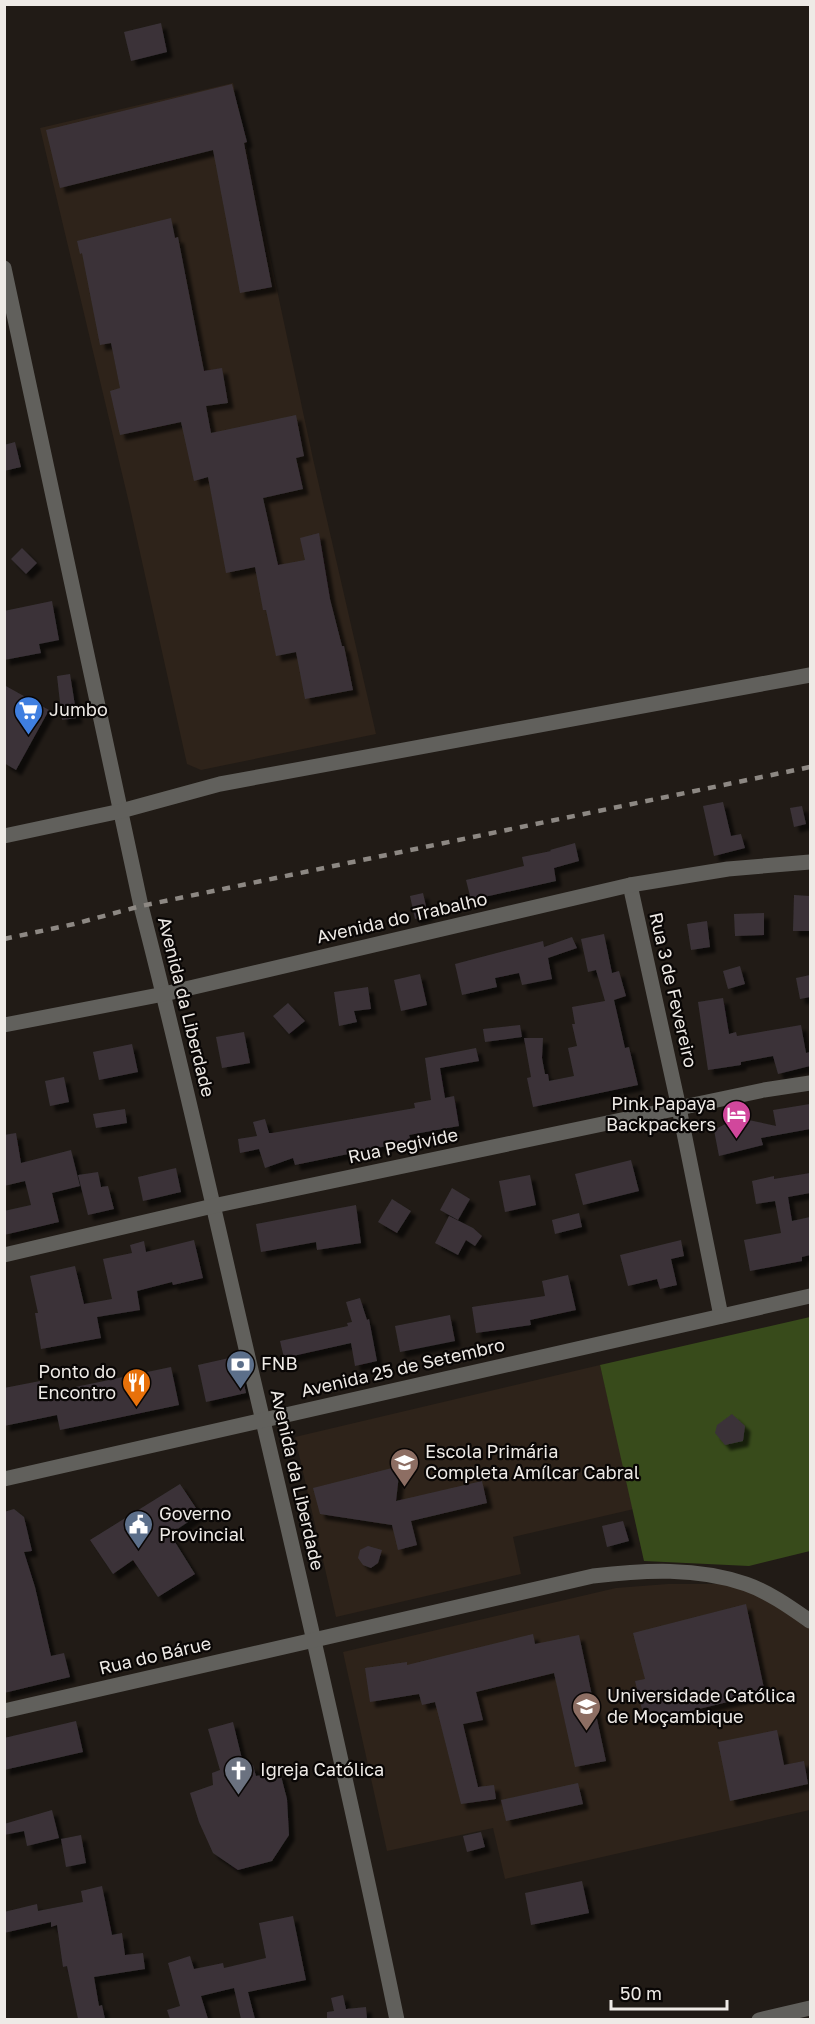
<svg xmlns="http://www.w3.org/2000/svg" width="815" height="2024" font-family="'Golos Text',sans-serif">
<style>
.built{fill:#2e231a}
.green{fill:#384b1b}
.building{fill:#3a3338;filter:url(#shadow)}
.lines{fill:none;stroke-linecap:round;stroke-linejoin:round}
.minor{stroke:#61605c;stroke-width:15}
.tertiary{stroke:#61605c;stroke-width:15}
.rail{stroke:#8d8883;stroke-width:4.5;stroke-dasharray:8 8;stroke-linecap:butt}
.labels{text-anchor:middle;stroke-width:4.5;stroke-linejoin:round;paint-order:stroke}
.poi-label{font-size:18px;fill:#eeeae6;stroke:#090605;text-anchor:start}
.street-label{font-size:18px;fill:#eeeae6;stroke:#090605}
</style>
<defs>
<filter id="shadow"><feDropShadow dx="5.5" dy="5.5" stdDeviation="1.5" flood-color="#0009"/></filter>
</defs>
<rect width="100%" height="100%" fill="#211b16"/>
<g class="built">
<polygon points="233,83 313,459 376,734 201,770 187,764 129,503 40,128"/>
<polygon points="600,1365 634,1509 513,1537 521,1574 336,1617 295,1437"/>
<polygon points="668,1584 733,1584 772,1601 810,1626 810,1810 505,1879 493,1828 387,1851 343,1652 616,1588"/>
</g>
<polygon class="green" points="810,1317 810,1551 749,1566 644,1561 600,1365"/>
<g class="building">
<polygon points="161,23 167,52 131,61 124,32"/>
<polygon points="232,84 247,142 244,143 272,287 240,293 213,150 60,188 46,130"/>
<polygon points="171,218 175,238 178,237 204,371 222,368 228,403 206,406 211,433 296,415 304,456 296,458 303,489 263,498 278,565 305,560 300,538 319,533 330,599 342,646 344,646 353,690 305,699 296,652 276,656 266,610 263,610 255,567 226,573 208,477 194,481 181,422 120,435 110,391 120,388 111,343 100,345 82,253 80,254 77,241"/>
<polygon points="15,442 21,467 4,471 4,445"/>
<polygon points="22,548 37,563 26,574 11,559"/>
<polygon points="52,601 59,640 39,644 41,653 4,660 4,611"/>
<polygon points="70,674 77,718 62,720 57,676"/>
<polygon points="4,685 49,710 16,770 4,763"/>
<polygon points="723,802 731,836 741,834 745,848 714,856 703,806"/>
<polygon points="802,806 806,824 794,827 790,808"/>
<polygon points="575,843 579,861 554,868 556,881 471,900 466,880 524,866 522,857 551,851 550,850"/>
<polygon points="423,893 428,915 415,919 410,896"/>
<polygon points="794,895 810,896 810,931 793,931"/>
<polygon points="764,913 764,935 735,936 734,914"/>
<polygon points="707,921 710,947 691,950 687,924"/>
<polygon points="604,934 612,973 619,971 626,996 614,1000 625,1048 629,1047 638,1085 533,1107 527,1078 531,1077 524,1038 543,1038 542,1058 545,1074 548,1074 549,1081 574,1076 568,1048 577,1046 572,1024 575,1024 572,1007 605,1001 596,970 588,972 581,939"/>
<polygon points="572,937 577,948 548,958 552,979 522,985 519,973 495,978 497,987 462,995 455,964 543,941 544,947"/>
<polygon points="740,966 745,984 728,989 723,971"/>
<polygon points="420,974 427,1005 401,1011 394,980"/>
<polygon points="810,975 810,997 800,999 796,978"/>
<polygon points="368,987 371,1009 354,1011 357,1022 339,1026 334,992"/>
<polygon points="723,998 729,1034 736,1032 737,1036 801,1025 806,1053 810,1052 810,1066 778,1074 773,1056 741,1062 741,1065 708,1070 698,1002"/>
<polygon points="288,1003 305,1021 289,1034 273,1016"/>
<polygon points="520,1025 522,1037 485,1042 483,1029"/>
<polygon points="244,1032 250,1063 222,1068 216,1037"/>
<polygon points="132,1044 138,1072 99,1080 93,1052"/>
<polygon points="476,1048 479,1061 440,1068 445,1098 454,1096 459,1126 409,1135 411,1141 295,1165 293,1158 265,1168 259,1149 240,1153 238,1139 257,1136 253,1122 265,1119 269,1133 272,1133 415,1108 414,1103 431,1100 425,1058"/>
<polygon points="64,1077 69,1102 50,1106 45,1081"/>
<polygon points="810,1104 810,1129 761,1138 763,1145 719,1156 714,1130 729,1122 744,1119 776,1126 773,1110"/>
<polygon points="125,1109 127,1123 96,1128 93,1114"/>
<polygon points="16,1133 21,1163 71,1150 80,1186 52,1193 59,1222 4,1235 4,1211 31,1205 25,1181 4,1186 4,1135"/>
<polygon points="631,1160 639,1191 583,1205 575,1174"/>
<polygon points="176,1168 181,1192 143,1201 138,1177"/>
<polygon points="98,1172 101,1187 108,1186 114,1209 88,1215 78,1175"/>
<polygon points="810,1173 810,1193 788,1197 792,1221 810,1217 810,1255 802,1257 802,1261 750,1271 744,1240 781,1233 775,1201 756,1204 752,1181 774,1176 774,1179"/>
<polygon points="530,1175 536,1205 505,1212 499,1181"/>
<polygon points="452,1188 470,1199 458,1220 440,1210"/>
<polygon points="392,1199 411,1211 397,1233 378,1222"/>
<polygon points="356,1205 361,1243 317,1250 316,1242 261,1252 256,1224"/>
<polygon points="579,1213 582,1227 555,1234 552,1220"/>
<polygon points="449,1216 473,1228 482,1236 475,1246 466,1240 458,1255 435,1243"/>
<polygon points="194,1240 203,1278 173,1285 172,1282 137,1291 140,1310 97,1317 101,1338 41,1349 35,1313 38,1313 30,1276 75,1266 84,1304 112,1299 103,1259 132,1253 130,1245 144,1241 146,1252"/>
<polygon points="681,1240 684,1256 671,1259 677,1285 660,1289 657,1279 628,1286 620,1255"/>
<polygon points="568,1275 576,1310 530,1320 531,1325 476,1333 472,1307 545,1296 542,1281"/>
<polygon points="360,1298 367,1320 369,1319 377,1361 355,1366 351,1343 284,1358 280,1341 348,1326 347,1323 352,1322 346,1302"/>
<polygon points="450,1315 455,1341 400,1352 395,1326"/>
<polygon points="238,1356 246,1393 206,1402 198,1365"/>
<polygon points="171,1367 179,1405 60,1430 57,1415 4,1426 4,1388 40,1381 42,1394"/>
<polygon points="732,1414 745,1426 743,1441 725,1445 715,1433 717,1425"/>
<polygon points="400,1466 396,1501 482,1481 487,1503 411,1521 417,1545 398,1550 392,1525 320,1514 313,1488"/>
<polygon points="180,1484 200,1514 170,1534 195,1574 158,1597 133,1560 113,1574 90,1540"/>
<polygon points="14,1509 24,1517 32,1551 24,1552 35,1587 51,1656 64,1653 70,1677 4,1693 4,1512"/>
<polygon points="623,1521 629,1541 607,1547 602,1526"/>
<polygon points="368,1546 382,1550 378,1563 371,1568 363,1565 358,1558 360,1550"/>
<polygon points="746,1604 765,1693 645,1722 635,1681 645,1679 633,1633"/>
<polygon points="533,1634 535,1644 579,1635 606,1761 575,1767 554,1673 476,1692 483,1720 463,1724 478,1787 494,1785 496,1799 461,1804 435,1702 422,1705 419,1694 370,1702 365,1668 407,1662 407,1665"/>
<polygon points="76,1721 83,1752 4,1770 4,1738"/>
<polygon points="233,1722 244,1767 253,1765 256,1776 280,1772 287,1799 289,1835 272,1861 238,1870 213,1853 199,1822 190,1793 213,1785 212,1773 220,1770 208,1729"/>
<polygon points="777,1730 784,1765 804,1761 808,1784 730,1801 718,1742"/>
<polygon points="578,1783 583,1804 506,1821 501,1800"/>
<polygon points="52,1810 59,1838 27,1846 24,1831 4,1835 4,1824"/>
<polygon points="481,1832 485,1847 467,1852 463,1836"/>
<polygon points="81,1835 86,1863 66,1867 61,1839"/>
<polygon points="582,1881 589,1913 531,1925 525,1893"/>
<polygon points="102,1886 112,1935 122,1933 125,1955 143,1953 145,1969 94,1977 99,2006 102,2005 105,2019 78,2019 67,1966 63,1967 57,1925 51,1927 51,1922 4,1933 4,1912 37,1904 38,1911 83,1902 81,1891"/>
<polygon points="293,1916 306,1980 248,1992 255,2019 241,2019 234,1988 201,1996 208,2019 170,2019 167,2010 180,2006 168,1963 190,1956 194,1969 223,1963 224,1968 266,1958 259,1923"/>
<polygon points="343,1995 346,2009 366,2007 367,2019 327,2019 327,2012 334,2011 331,1998"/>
</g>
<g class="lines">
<g class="minor">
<path d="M4 268 141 906C181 1060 215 1215 251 1370 302 1586 352 1802 397 2020"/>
<polyline points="4,836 121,811 220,784 810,675"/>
<polyline points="630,885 679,1108 721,1316"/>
<polyline points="4,1025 164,994 630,885 728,869 810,862"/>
<polyline points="4,1255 213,1206 764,1090 810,1083"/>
<path d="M4 1711 593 1576C644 1570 697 1567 746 1584 769 1592 790 1607 810 1621"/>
<polyline points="759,2020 810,2008"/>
</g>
<polyline class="tertiary" points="4,1479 810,1296"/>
<polyline class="rail" points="4,939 74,924 141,906 810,767"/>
</g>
<defs>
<symbol id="supermarket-pin" viewBox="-11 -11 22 30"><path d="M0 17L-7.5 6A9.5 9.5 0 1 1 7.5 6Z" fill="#3f7fe0" stroke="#090605"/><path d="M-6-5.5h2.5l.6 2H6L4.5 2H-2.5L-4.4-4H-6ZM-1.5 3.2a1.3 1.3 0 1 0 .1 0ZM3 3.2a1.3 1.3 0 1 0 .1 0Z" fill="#fff"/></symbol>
<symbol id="hotel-pin" viewBox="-11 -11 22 30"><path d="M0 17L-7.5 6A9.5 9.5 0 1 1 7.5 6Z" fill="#d1479c" stroke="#090605"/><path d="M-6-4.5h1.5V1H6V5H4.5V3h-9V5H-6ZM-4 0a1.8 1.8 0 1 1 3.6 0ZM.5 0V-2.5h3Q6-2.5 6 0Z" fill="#fff"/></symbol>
<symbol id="bank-pin" viewBox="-11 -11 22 30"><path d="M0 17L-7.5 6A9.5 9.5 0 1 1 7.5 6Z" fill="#5c6f8a" stroke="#090605"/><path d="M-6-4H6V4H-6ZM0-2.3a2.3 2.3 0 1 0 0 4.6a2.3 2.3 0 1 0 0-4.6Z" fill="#fff"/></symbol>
<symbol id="restaurant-pin" viewBox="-11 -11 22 30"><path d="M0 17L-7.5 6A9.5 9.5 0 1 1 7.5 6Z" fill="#e8710a" stroke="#090605"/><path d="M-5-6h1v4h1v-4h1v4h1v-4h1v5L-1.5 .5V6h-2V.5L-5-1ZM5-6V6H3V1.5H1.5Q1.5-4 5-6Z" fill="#fff"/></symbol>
<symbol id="school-pin" viewBox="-11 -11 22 30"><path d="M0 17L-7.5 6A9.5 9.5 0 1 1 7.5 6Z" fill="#8d6e63" stroke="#090605"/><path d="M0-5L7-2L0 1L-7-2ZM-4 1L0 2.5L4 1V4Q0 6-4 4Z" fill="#fff"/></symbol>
<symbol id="civic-pin" viewBox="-11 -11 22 30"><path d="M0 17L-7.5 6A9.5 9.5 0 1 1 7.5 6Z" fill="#5c6f8a" stroke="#090605"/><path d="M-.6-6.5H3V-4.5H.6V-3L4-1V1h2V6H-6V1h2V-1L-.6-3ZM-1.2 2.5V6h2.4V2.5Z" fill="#fff"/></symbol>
<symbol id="university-pin" viewBox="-11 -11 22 30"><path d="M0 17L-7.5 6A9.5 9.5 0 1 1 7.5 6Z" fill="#8d6e63" stroke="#090605"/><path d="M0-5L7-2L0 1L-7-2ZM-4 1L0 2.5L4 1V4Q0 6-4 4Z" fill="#fff"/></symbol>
<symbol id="church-pin" viewBox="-11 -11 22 30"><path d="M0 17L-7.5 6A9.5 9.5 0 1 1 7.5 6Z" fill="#6b7280" stroke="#090605"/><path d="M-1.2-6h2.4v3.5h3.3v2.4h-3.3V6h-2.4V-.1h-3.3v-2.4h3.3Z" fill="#fff"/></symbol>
</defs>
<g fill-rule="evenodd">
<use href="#supermarket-pin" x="12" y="694" width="33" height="45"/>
<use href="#hotel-pin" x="720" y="1098" width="33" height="45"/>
<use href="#bank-pin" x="224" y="1348" width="33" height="45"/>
<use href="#restaurant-pin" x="120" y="1366" width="33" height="45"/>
<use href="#school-pin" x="388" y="1446" width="33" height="45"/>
<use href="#civic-pin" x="122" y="1508" width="33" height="45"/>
<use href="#university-pin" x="570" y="1690" width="33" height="45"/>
<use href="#church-pin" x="222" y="1754" width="33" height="45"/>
</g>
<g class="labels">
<g class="poi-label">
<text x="49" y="716">Jumbo</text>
<text x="716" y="1110" text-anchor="end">Pink Papaya<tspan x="716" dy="21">Backpackers</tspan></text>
<text x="261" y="1370">FNB</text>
<text x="116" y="1378" text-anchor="end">Ponto do<tspan x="116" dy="21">Encontro</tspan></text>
<text x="425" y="1458">Escola Primária<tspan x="425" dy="21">Completa Amílcar Cabral</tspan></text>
<text x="159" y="1520">Governo<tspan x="159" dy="21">Provincial</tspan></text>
<text x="607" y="1702">Universidade Católica<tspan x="607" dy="21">de Moçambique</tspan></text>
<text x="260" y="1776">Igreja Católica</text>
</g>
<g class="street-label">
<text transform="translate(402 918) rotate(-13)" y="6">Avenida do Trabalho</text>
<text transform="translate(673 990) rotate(77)" y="6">Rua 3 de Fevereiro</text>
<text transform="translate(186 1007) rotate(76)" y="6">Avenida da Liberdade</text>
<text transform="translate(403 1146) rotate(-12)" y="6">Rua Pegivide</text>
<text transform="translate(403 1368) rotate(-13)" y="6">Avenida 25 de Setembro</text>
<text transform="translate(297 1480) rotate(77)" y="6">Avenida da Liberdade</text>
<text transform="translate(155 1656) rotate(-13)" y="6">Rua do Bárue</text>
</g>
</g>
<rect width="815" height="2024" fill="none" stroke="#eeeae6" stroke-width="12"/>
<path d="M611 2000v9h116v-9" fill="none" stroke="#eeeae6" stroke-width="3"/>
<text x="620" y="2000" font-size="18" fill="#eeeae6" stroke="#090605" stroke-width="4.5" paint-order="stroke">50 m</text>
</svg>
